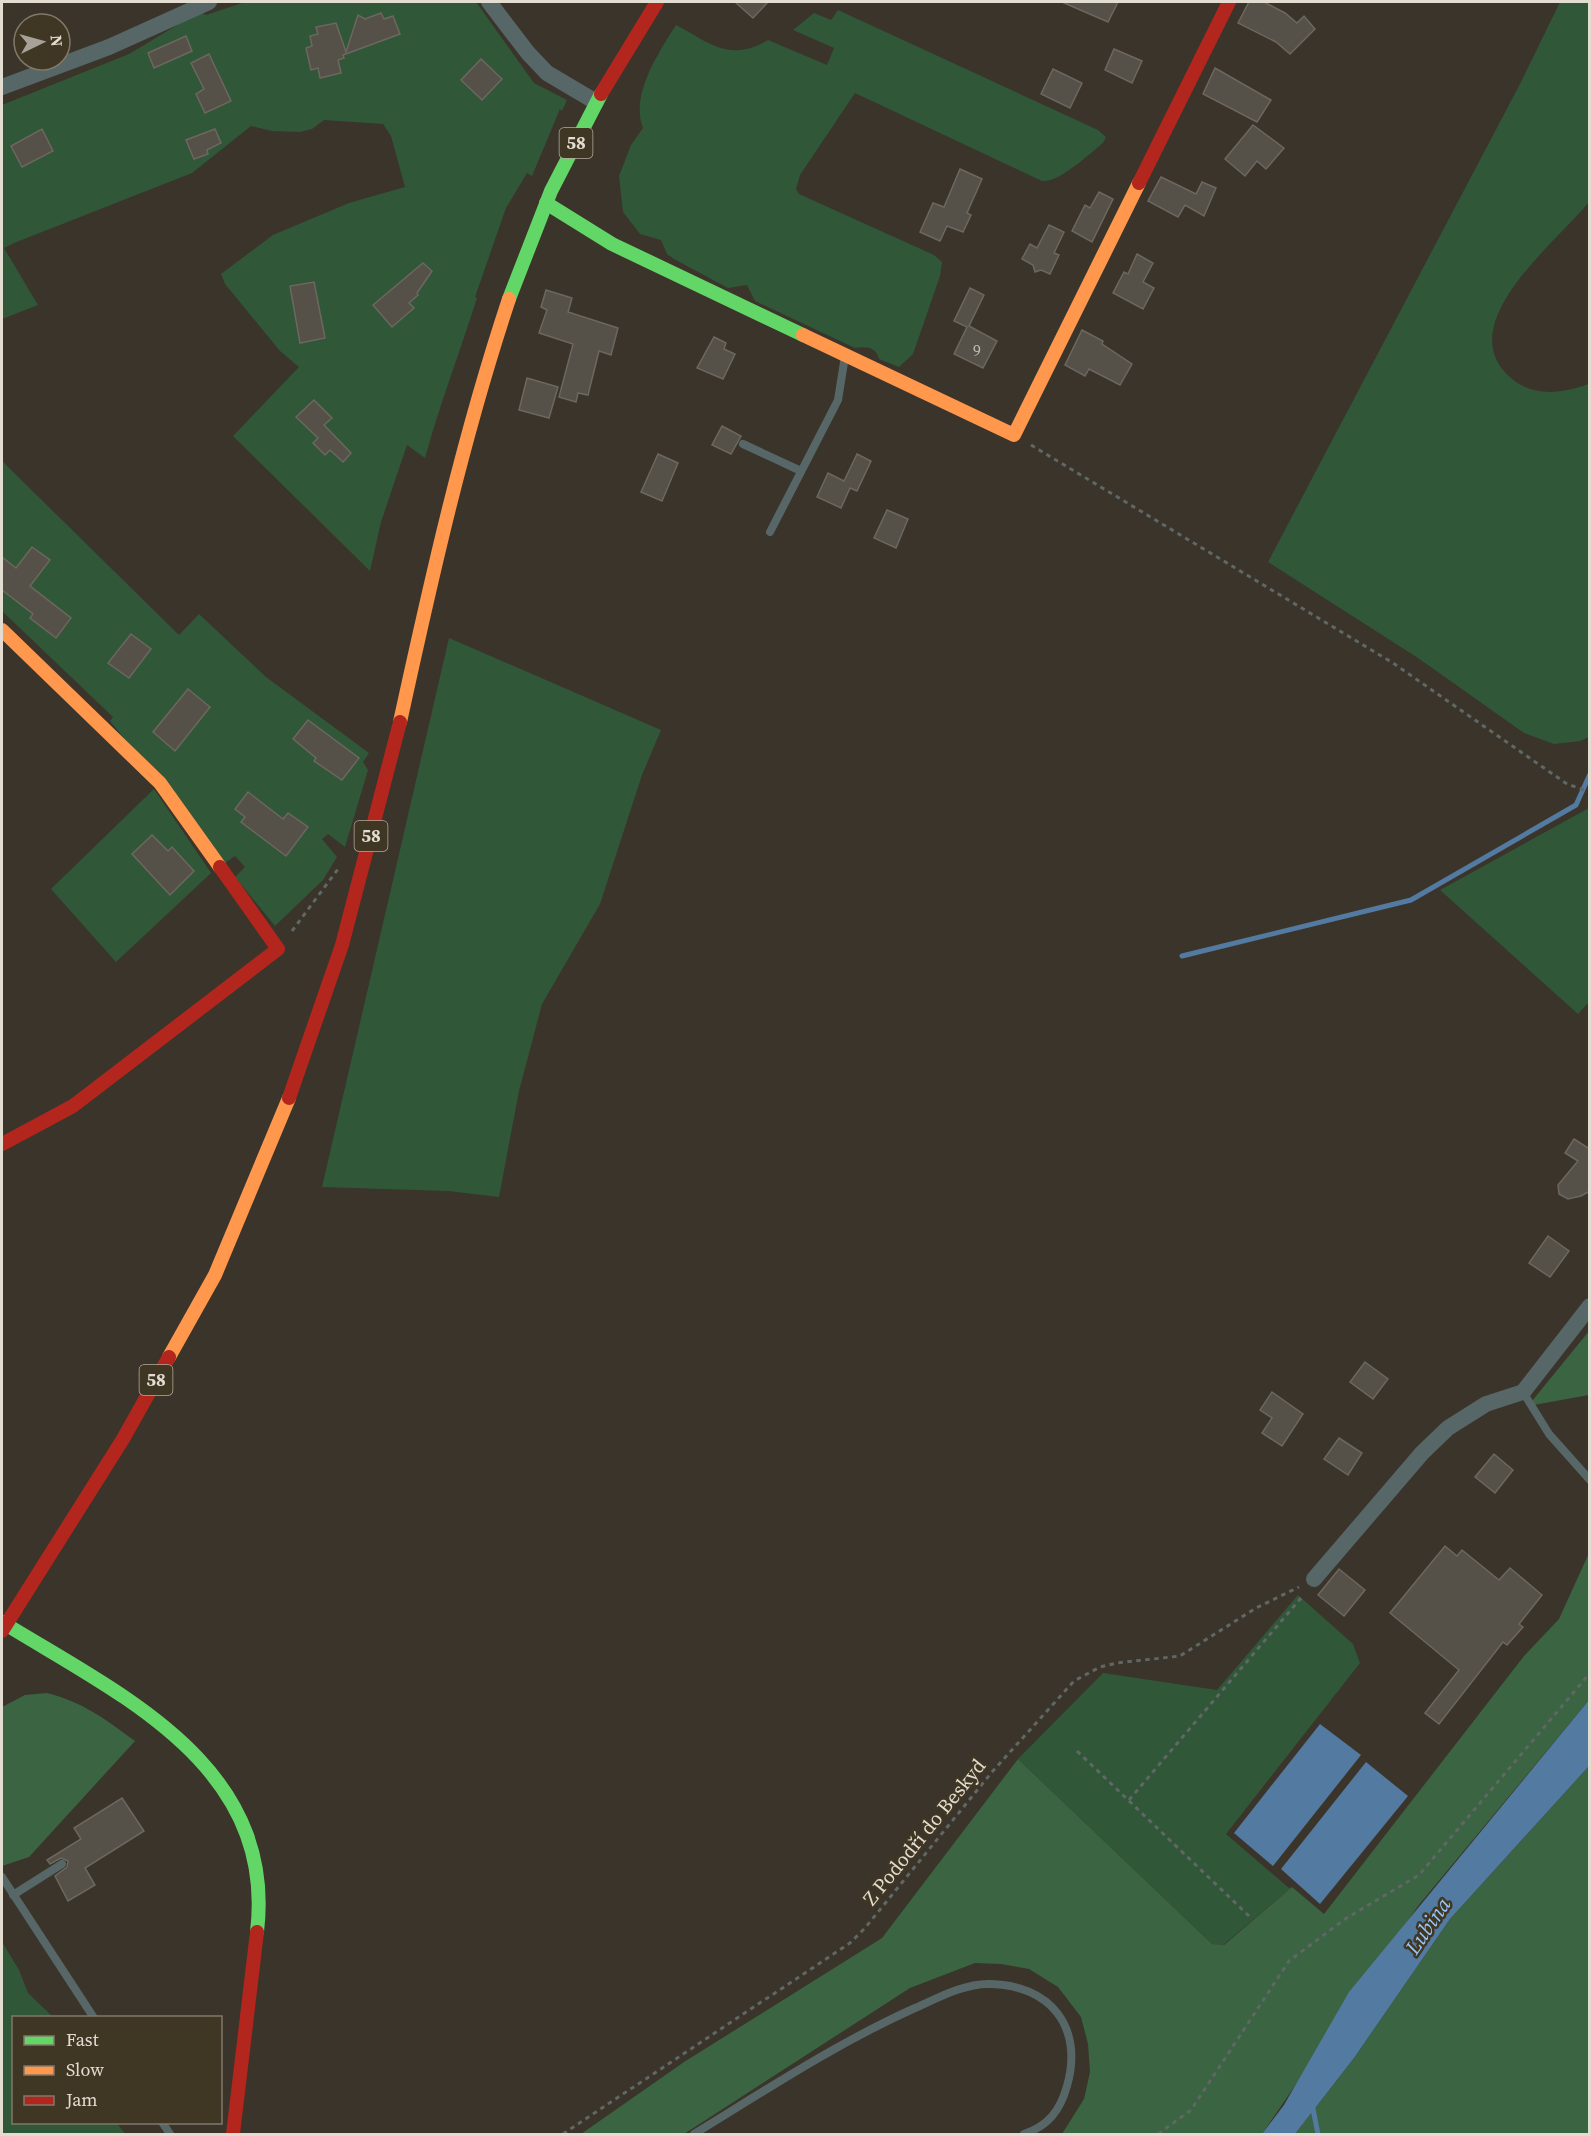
<svg xmlns="http://www.w3.org/2000/svg" width="1591" height="2136" font-family="'Source Serif 4',serif">
<style>
.green{fill:#315739}
.forest{fill:#3a6442}
.water{fill:#537aa0}
.lines{fill:none;stroke-linecap:round;stroke-linejoin:round}
.stream{stroke:#537aa0;stroke-width:5}
.building{fill:#555048;stroke:#6c675f;stroke-width:1.5}
.path{stroke:#606765;stroke-width:3;stroke-dasharray:4.5 4.5;stroke-linecap:butt}
.lane{stroke:#576767;stroke-width:8}
.street{stroke:#576767;stroke-width:16}
.fast{stroke:#63d668;stroke-width:14}
.slow{stroke:#ff974d;stroke-width:14}
.jam{stroke:#b3261e;stroke-width:14}
.labels{text-anchor:middle;stroke-width:5;stroke-linejoin:round;paint-order:stroke}
.number-label{font-size:16px;fill:#c0b9af}
.shield{fill:#403624;stroke:#b2aa9d;stroke-width:1.5}
.shield-label{font-size:18px;font-weight:bold;fill:#e3dcd1}
.street-label{font-size:20px;fill:#e3dcd1;stroke:#403624}
.water-label{font-size:21px;font-style:italic;fill:#95c8fb;stroke:#403624}
</style>
<rect width="100%" height="100%" fill="#3a342a"/>
<g class="green">
<path d="M245 2H476L534 83 567 100 562 111 560 109 532 176 527 173 506 208 475 297 477 298C460 352 440 403 425 458L407 445 381 522 370 571 233 436 299 367 280 351 225 284 221 274 273 235 349 203 405 187 391 136 383 124 324 120 312 129 300 132 272 131 251 126 192 173 14 243 4 248 38 305 2 319V105L129 54 199 12 206 15Z"/>
<path d="M1560 2H1589V202C1557 242 1449 325 1511 378 1534 398 1563 393 1589 384V737L1580 741 1554 744 1524 733 1418 658 1268 562 1520 84Z"/>
<path d="M838 10 1098 130 1106 137 1103 143C1089 154 1059 183 1042 181L855 93 800 175 796 189 799 194 934 255 942 262 940 276 913 354 899 367 879 359C876 347 867 346 855 348L755 301 747 285 728 288 674 259 667 254 661 240 640 234 623 212 619 176 631 145 643 128C630 95 659 52 676 25 710 43 730 63 768 40L827 65 834 48 793 30 814 13 831 20Z"/>
<polygon points="2,461 179,635 199,614 266,677 369,753 363,762 368,770 345,847 328,834 322,839 337,857 323,880 275,926 235,877 245,867 235,856 225,863 110,721 113,717 2,611"/>
<polygon points="449,638 661,730 642,775 600,904 542,1004 519,1091 499,1197 448,1191 322,1187"/>
<polygon points="154,789 211,873 116,962 51,889"/>
<polygon points="1589,808 1589,1002 1578,1014 1440,890"/>
<polygon points="1298,1595 1353,1644 1360,1663 1226,1834 1289,1888 1292,1887 1223,1945 1212,1944 1018,1759 1103,1673 1217,1690"/>
<polygon points="2,1942 19,1970 28,1993 53,2017 14,2018 14,2122 117,2123 125,2134 2,2134"/>
</g>
<g class="forest">
<polygon points="1589,1331 1589,1395 1528,1406"/>
<polygon points="1589,1553 1589,1700 1418,1906 1262,2134 1062,2134 1084,2099 1090,2072 1088,2044 1081,2017 1058,1987 1029,1969 1001,1964 975,1963 910,1988 684,2134 581,2134 684,2062 882,1938 1018,1759 1212,1944 1224,1945 1292,1887 1324,1914 1524,1656 1559,1619"/>
<path d="M47 1693C83 1702 105 1719 135 1741L29 1857 2 1866V1707L25 1695Z"/>
<polygon points="1589,1766 1589,2134 1295,2134 1354,2058 1450,1919"/>
</g>
<g class="water">
<polygon points="1589,1700 1589,1766 1450,1919 1354,2058 1295,2134 1262,2134 1284,2105 1349,1992"/>
<polygon points="1320,1724 1361,1755 1273,1866 1234,1833"/>
<polygon points="1366,1762 1408,1796 1320,1904 1281,1869"/>
</g>
<g class="lines">
<g class="stream">
<polyline points="1182,956 1411,900 1576,805 1590,774"/>
<polyline points="1312,2104 1318,2134"/>
</g>
</g>
<g class="building">
<polygon points="735,2 768,2 753,18"/>
<polygon points="1062,2 1118,2 1108,22"/>
<polygon points="1249,2 1264,2 1285,13 1297,23 1304,16 1315,29 1290,54 1276,42 1238,23"/>
<polygon points="381,13 384,19 393,16 400,34 343,55 344,58 338,60 341,73 320,78 318,68 311,70 306,48 312,46 310,36 318,34 316,27 336,23 346,52 358,15 365,19"/>
<polygon points="186,36 192,51 154,68 148,53"/>
<polygon points="1114,49 1142,61 1132,83 1105,70"/>
<polygon points="209,54 231,101 205,113 196,94 204,89 191,63"/>
<polygon points="481,59 502,79 482,100 461,80"/>
<polygon points="1215,68 1271,100 1257,122 1203,94"/>
<polygon points="1053,69 1082,83 1070,108 1041,94"/>
<polygon points="1253,125 1284,148 1266,169 1257,161 1245,176 1225,159"/>
<polygon points="42,129 53,151 22,167 11,146"/>
<polygon points="215,129 221,143 207,150 208,154 194,159 186,140"/>
<polygon points="960,169 982,179 967,213 971,215 963,232 947,226 940,241 920,232 933,203 944,207"/>
<polygon points="1161,177 1196,194 1202,182 1216,188 1204,216 1185,205 1178,217 1148,201"/>
<polygon points="1099,192 1113,199 1092,242 1072,231 1085,205 1090,208"/>
<polygon points="1049,225 1064,232 1054,253 1059,255 1050,274 1041,270 1035,272 1033,265 1022,259 1030,244 1037,248"/>
<polygon points="1137,254 1153,263 1143,282 1154,288 1143,309 1113,293 1124,272 1128,274"/>
<polygon points="423,263 432,271 417,293 418,295 409,303 414,308 392,327 373,305"/>
<polygon points="314,282 325,338 300,343 290,286"/>
<polygon points="970,288 984,295 969,326 997,341 983,368 954,354 967,327 954,321"/>
<polygon points="546,290 572,298 568,312 618,328 611,355 599,351 588,395 578,393 576,402 559,397 573,344 539,333 547,310 541,307"/>
<polygon points="1082,330 1103,341 1102,344 1132,364 1120,385 1089,369 1085,376 1065,365"/>
<polygon points="714,337 726,343 724,349 735,354 723,379 697,368"/>
<polygon points="527,378 558,387 549,418 519,410"/>
<polygon points="314,400 332,418 324,425 351,453 343,462 330,450 325,455 313,443 318,438 296,417"/>
<polygon points="722,426 741,436 731,454 712,445"/>
<polygon points="658,454 678,463 662,501 641,492"/>
<polygon points="857,454 871,461 857,491 850,488 841,508 817,497 828,473 844,481"/>
<polygon points="887,510 908,519 896,548 874,538"/>
<polygon points="32,547 50,560 30,586 71,618 56,638 30,618 33,614 2,590 2,557 16,568"/>
<polygon points="131,634 151,649 129,678 108,663"/>
<polygon points="188,689 210,707 175,751 153,732"/>
<polygon points="308,720 359,758 342,780 314,761 316,758 293,739"/>
<polygon points="248,792 283,819 288,813 308,827 286,856 241,822 245,817 235,809"/>
<polygon points="152,835 168,851 172,847 194,871 170,895 132,854"/>
<polygon points="1574,1139 1588,1148 1590,1145 1590,1191 1581,1196 1568,1199 1559,1194 1558,1185 1578,1161 1565,1153"/>
<polygon points="1548,1236 1569,1251 1550,1277 1529,1263"/>
<polygon points="1365,1362 1388,1379 1373,1399 1350,1382"/>
<polygon points="1272,1392 1303,1414 1282,1446 1262,1433 1272,1418 1260,1410"/>
<polygon points="1339,1438 1362,1453 1348,1475 1324,1459"/>
<polygon points="1494,1454 1513,1470 1495,1493 1475,1477"/>
<polygon points="1445,1546 1457,1556 1462,1550 1499,1580 1510,1568 1542,1595 1519,1624 1523,1627 1507,1645 1503,1642 1439,1724 1425,1713 1459,1670 1390,1613"/>
<polygon points="1339,1569 1365,1590 1344,1616 1318,1595"/>
<polygon points="122,1798 144,1831 85,1868 95,1885 68,1901 55,1876 67,1867 68,1861 61,1858 50,1864 47,1860 81,1839 74,1828"/>
</g>
<g class="lines">
<g class="path">
<polyline points="1031,445 1393,663 1567,784 1590,792"/>
<polyline points="292,931 338,869"/>
<polyline points="1077,1751 1249,1916"/>
<polyline points="1129,1800 1301,1598"/>
<polyline points="563,2134 850,1943 865,1928 992,1772 1074,1681 1100,1667 1117,1663 1180,1656 1256,1608 1299,1587"/>
<polyline points="1158,2134 1191,2110 1289,1961 1345,1919 1419,1875 1590,1673"/>
</g>
<g class="lane">
<polyline points="743,444 801,471"/>
<polyline points="770,532 838,400 845,356"/>
<polyline points="1523,1392 1549,1434 1590,1480"/>
<polyline points="2,1877 94,2018"/>
<polyline points="13,1895 62,1864"/>
<polyline points="162,2122 170,2134"/>
<path d="M694 2134C766 2090 837 2043 915 2008 938 1998 963 1984 988 1984 1050 1984 1084 2027 1067 2086 1060 2111 1048 2126 1024 2134"/>
</g>
<g class="street">
<polyline points="489,2 528,53 547,73 596,102"/>
<polyline points="2,87 109,47 209,2"/>
<polyline points="1314,1579 1422,1453 1448,1428 1486,1404 1523,1392 1590,1306"/>
</g>
<g class="fast">
<polyline points="546,203 612,244 803,335"/>
<polyline points="509,299 551,191 601,94"/>
<path d="M2 1622C120 1695 277 1765 257 1932"/>
</g>
<g class="slow">
<polyline points="803,335 1014,435 1139,183"/>
<polyline points="2,630 160,783 220,867"/>
<path d="M400 722C431 580 463 437 509 299"/>
<polyline points="169,1357 215,1275 289,1098"/>
</g>
<g class="jam">
<polyline points="601,94 657,2"/>
<polyline points="1139,183 1229,2"/>
<polyline points="289,1098 342,945 400,722"/>
<polyline points="2,1144 73,1106 278,949 220,867"/>
<polyline points="2,1631 123,1439 169,1357"/>
<polyline points="233,2134 257,1932"/>
</g>
</g>
<g class="labels">
<g class="number-label">
<text x="977" y="356">9</text>
</g>
<g class="shield">
<rect x="559.5" y="128" width="33" height="30" rx="4.5"/>
<rect x="354.5" y="821" width="33" height="30" rx="4.5"/>
<rect x="139.5" y="1365" width="33" height="30" rx="4.5"/>
</g>
<g class="shield-label">
<text x="576" y="149">58</text>
<text x="371" y="842">58</text>
<text x="156" y="1386">58</text>
</g>
<g class="street-label">
<text transform="translate(924 1832) rotate(-51)" y="7">Z Pododří do Beskyd</text>
</g>
<g class="water-label">
<text transform="translate(1428 1926) rotate(-56)" y="7">Lubina</text>
</g>
</g>
<rect width="1591" height="2136" fill="none" stroke="#e3dcd1" stroke-width="6"/>
<rect x="12" y="2016" width="210" height="108" fill="#403624" stroke="#817869" stroke-width="1.5"/>
<rect x="24" y="2036" width="30" height="9" fill="#63d668" stroke="#817869" stroke-width="1.5"/>
<text x="66" y="2046" font-size="18" fill="#e3dcd1">Fast</text>
<rect x="24" y="2066" width="30" height="9" fill="#ff974d" stroke="#817869" stroke-width="1.5"/>
<text x="66" y="2076" font-size="18" fill="#e3dcd1">Slow</text>
<rect x="24" y="2096" width="30" height="9" fill="#b3261e" stroke="#817869" stroke-width="1.5"/>
<text x="66" y="2106" font-size="18" fill="#e3dcd1">Jam</text>
<g transform="translate(42 42) rotate(85)"><circle r="28" fill="#403624" stroke="#817869" stroke-width="1.5"/>
<path d="M0-4.5L10 22L0 15L-10 22Z" fill="#a8a197"/>
<text y="-9" font-size="16" font-weight="bold" text-anchor="middle" fill="#e3dcd1">N</text>
</g>
</svg>
